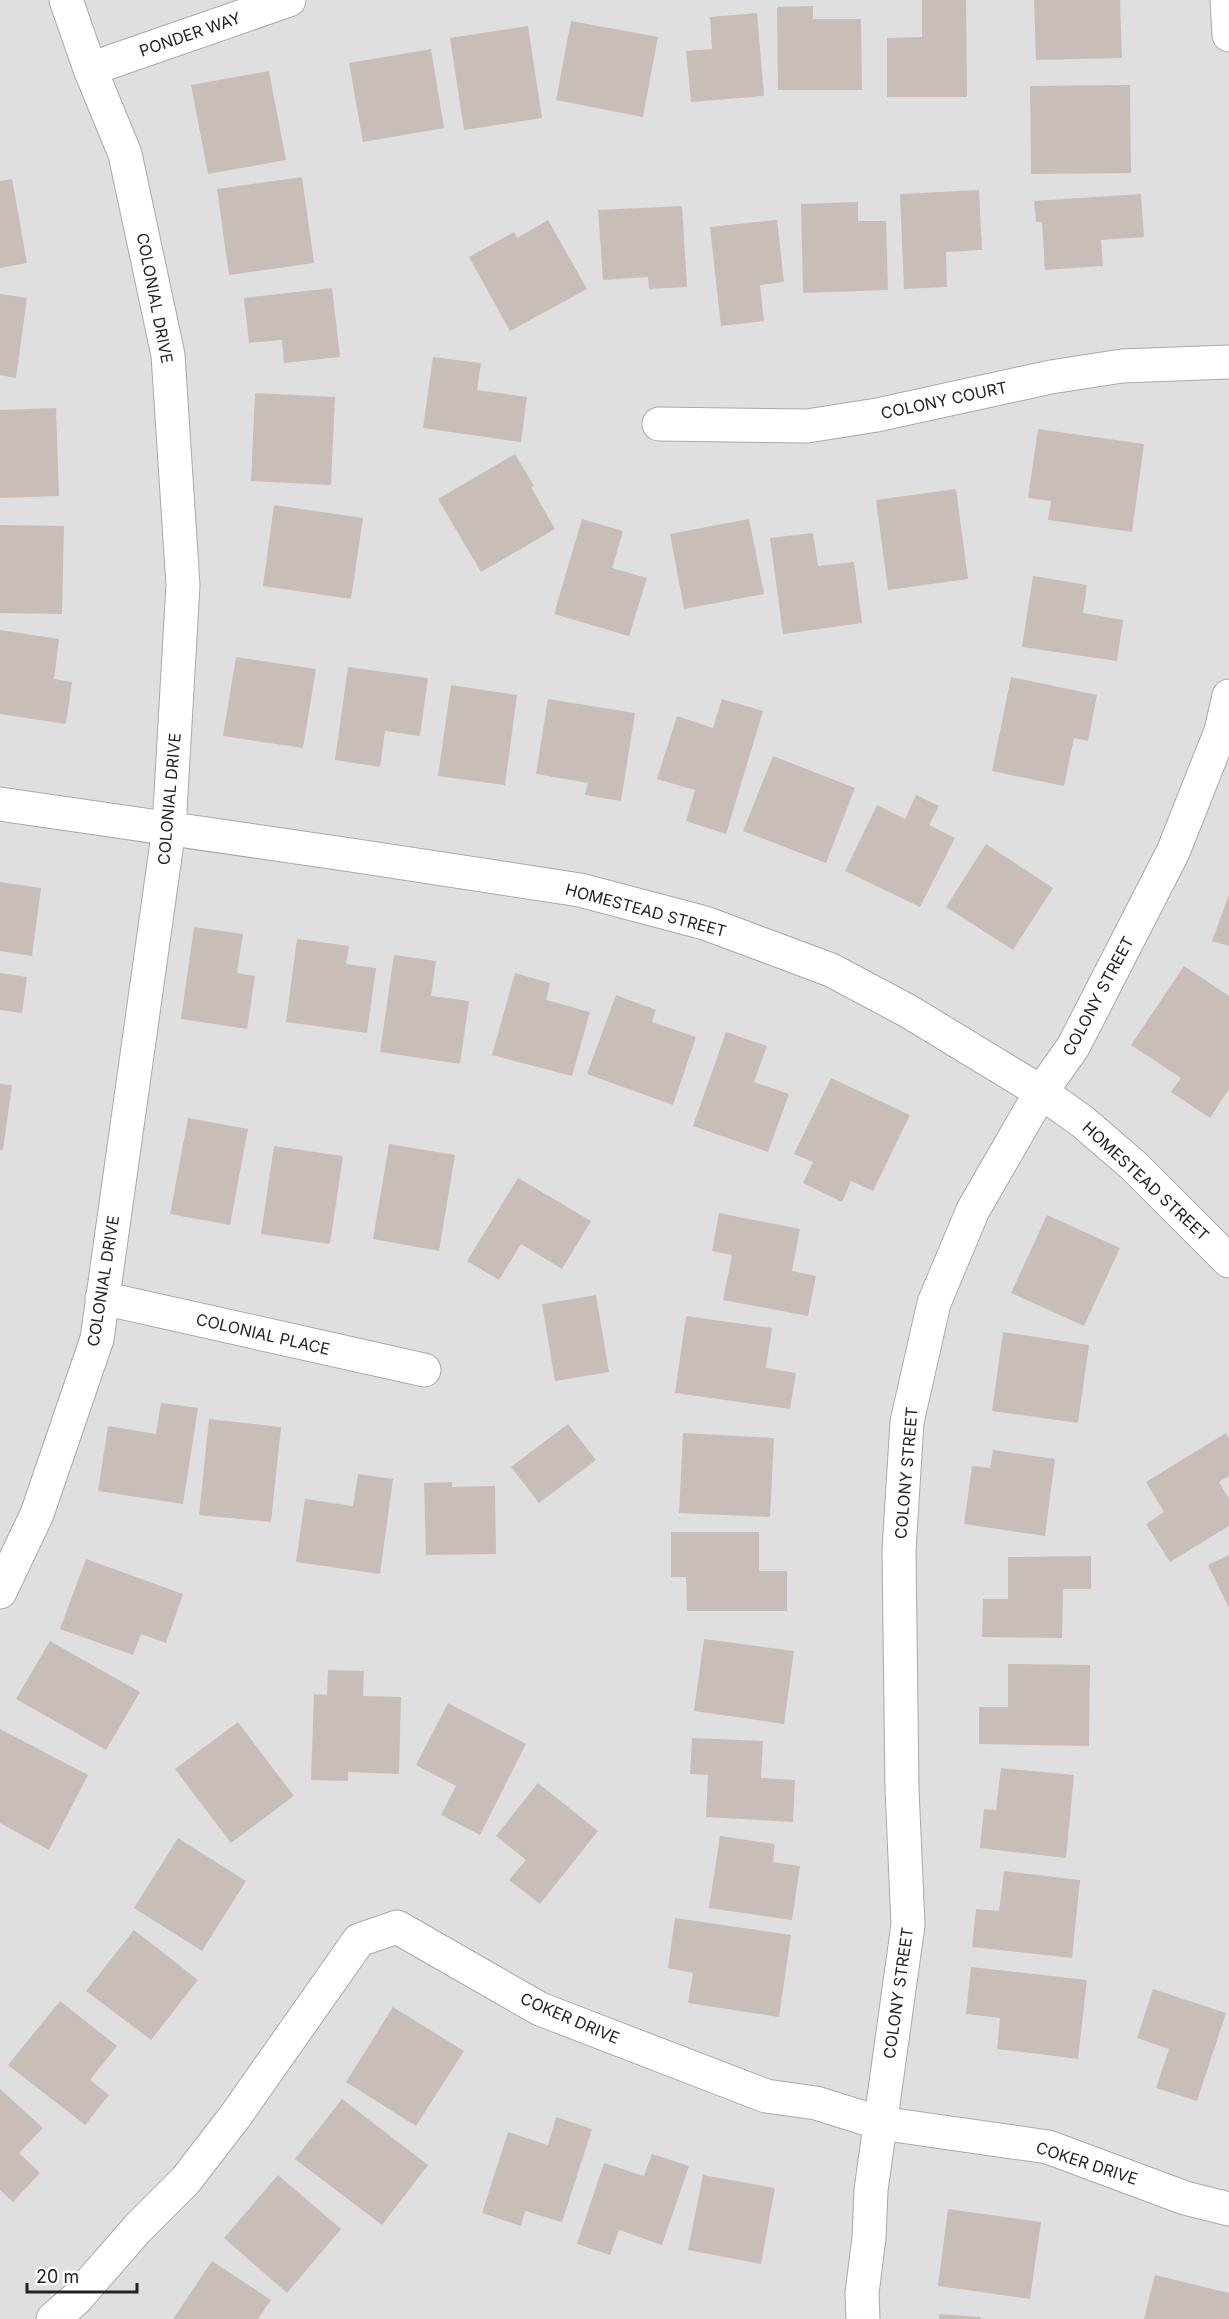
<svg xmlns="http://www.w3.org/2000/svg" width="1229" height="2319" font-family="Inter,sans-serif">
<style>
.residential{fill:#e0dfdf}
.building{fill:#c8beb7}
.lines{fill:none;stroke-linecap:round;stroke-linejoin:round}
.street-casing{stroke:#a9a9a9;stroke-width:35}
.street{stroke:#fff;stroke-width:33}
.labels{text-anchor:middle;stroke-width:5;stroke-linejoin:round;paint-order:stroke}
.street-label{font-size:16px;fill:#222;stroke:#fff}
</style>
<rect width="100%" height="100%" fill="#f2eee8"/>
<rect class="residential" x="0" y="0" width="1229" height="2319"/>
<g class="building">
<polygon points="922,0 966,0 967,97 887,97 887,38 922,37"/>
<polygon points="1034,0 1120,0 1122,58 1036,60"/>
<polygon points="813,6 813,19 861,19 862,90 778,90 777,7"/>
<polygon points="757,13 764,96 691,102 686,51 712,49 710,17"/>
<polygon points="571,21 658,37 643,117 556,100"/>
<polygon points="528,26 542,118 464,130 450,38"/>
<polygon points="431,49 444,128 363,142 349,63"/>
<polygon points="269,71 286,160 208,174 191,85"/>
<polygon points="1130,85 1131,173 1031,174 1030,86"/>
<polygon points="302,177 314,263 229,275 217,189"/>
<polygon points="12,179 27,263 0,268 0,181"/>
<polygon points="979,190 982,250 946,252 947,287 904,289 900,194"/>
<polygon points="1141,194 1144,237 1101,240 1103,266 1045,270 1042,222 1036,222 1034,201"/>
<polygon points="858,202 858,221 886,221 888,290 803,293 801,204"/>
<polygon points="682,206 687,287 649,289 648,277 603,280 598,210"/>
<polygon points="548,220 587,289 510,331 469,257 514,232 517,238"/>
<polygon points="777,220 784,282 760,285 764,321 721,326 710,227"/>
<polygon points="332,288 340,357 284,363 282,340 249,343 244,298"/>
<polygon points="0,294 27,298 16,378 0,375"/>
<polygon points="433,357 481,363 477,390 527,397 521,442 423,428"/>
<polygon points="255,393 335,397 331,485 251,481"/>
<polygon points="56,408 59,496 0,498 0,410"/>
<polygon points="1038,429 1144,444 1132,532 1048,520 1051,501 1028,498"/>
<polygon points="515,454 534,486 531,487 555,529 481,572 438,499"/>
<polygon points="956,489 968,579 888,590 876,500"/>
<polygon points="274,505 363,518 351,599 263,586"/>
<polygon points="582,519 623,531 612,568 647,578 629,636 554,614"/>
<polygon points="749,519 764,594 684,609 670,534"/>
<polygon points="0,525 64,526 62,614 0,613"/>
<polygon points="813,533 818,566 854,562 862,623 783,634 770,538"/>
<polygon points="1033,576 1087,585 1083,613 1123,620 1117,661 1022,647"/>
<polygon points="0,630 59,639 54,679 72,682 66,724 0,714"/>
<polygon points="236,657 316,669 303,748 223,736"/>
<polygon points="348,667 428,678 420,736 385,731 380,767 335,760"/>
<polygon points="1011,677 1097,695 1088,741 1074,738 1064,786 992,771"/>
<polygon points="451,685 517,695 505,785 438,776"/>
<polygon points="548,699 635,713 621,801 585,795 588,783 536,774"/>
<polygon points="722,699 763,711 726,834 686,821 695,790 657,779 677,716 713,728"/>
<polygon points="773,756 855,788 826,863 743,831"/>
<polygon points="916,795 939,806 929,825 955,838 920,907 845,871 877,805 905,819"/>
<polygon points="986,844 1053,888 1013,950 946,907"/>
<polygon points="0,882 41,888 32,956 0,951"/>
<polygon points="1229,895 1229,946 1212,941"/>
<polygon points="194,927 243,934 237,973 255,976 247,1029 181,1019"/>
<polygon points="297,939 349,946 346,964 376,968 367,1033 286,1022"/>
<polygon points="394,955 436,961 431,996 469,1001 460,1064 380,1052"/>
<polygon points="1184,966 1229,996 1229,1089 1210,1118 1171,1092 1181,1078 1131,1045"/>
<polygon points="0,973 27,977 22,1013 0,1010"/>
<polygon points="515,973 550,983 546,1000 590,1012 572,1076 492,1055"/>
<polygon points="616,995 656,1010 652,1022 696,1037 673,1105 587,1074"/>
<polygon points="726,1032 767,1046 754,1082 789,1094 768,1152 693,1126"/>
<polygon points="831,1078 910,1115 873,1191 851,1181 842,1202 803,1183 813,1162 794,1154"/>
<polygon points="0,1084 12,1085 3,1150 0,1150"/>
<polygon points="188,1118 248,1129 230,1225 170,1214"/>
<polygon points="389,1144 455,1155 439,1251 373,1239"/>
<polygon points="274,1146 343,1156 330,1244 261,1234"/>
<polygon points="518,1178 591,1221 562,1269 521,1244 499,1280 467,1261"/>
<polygon points="719,1213 800,1229 792,1271 816,1276 808,1316 723,1300 732,1255 712,1251"/>
<polygon points="1047,1215 1120,1248 1084,1326 1011,1293"/>
<polygon points="596,1295 609,1372 555,1381 542,1304"/>
<polygon points="686,1316 772,1328 766,1368 796,1373 790,1409 675,1393"/>
<polygon points="1003,1332 1089,1345 1078,1423 992,1411"/>
<polygon points="161,1403 198,1408 183,1504 98,1491 108,1426 156,1434"/>
<polygon points="209,1419 281,1427 271,1522 199,1515"/>
<polygon points="568,1424 596,1460 539,1503 511,1467"/>
<polygon points="683,1433 774,1438 770,1517 679,1513"/>
<polygon points="1226,1433 1229,1438 1229,1476 1219,1482 1229,1499 1229,1526 1170,1562 1146,1524 1164,1512 1146,1482"/>
<polygon points="993,1450 1055,1459 1045,1536 964,1524 972,1466 990,1468"/>
<polygon points="358,1474 393,1479 380,1574 296,1562 305,1499 353,1506"/>
<polygon points="452,1482 452,1487 495,1486 496,1554 426,1555 424,1483"/>
<polygon points="671,1532 759,1532 759,1571 787,1571 787,1611 687,1611 686,1577 671,1577"/>
<polygon points="1229,1555 1229,1608 1208,1565"/>
<polygon points="1091,1556 1091,1589 1063,1589 1062,1638 982,1637 983,1599 1008,1599 1008,1557"/>
<polygon points="86,1559 183,1594 166,1643 141,1634 133,1655 60,1629"/>
<polygon points="704,1639 794,1651 784,1724 694,1711"/>
<polygon points="50,1641 140,1692 106,1750 16,1699"/>
<polygon points="1008,1664 1090,1665 1089,1746 979,1744 979,1707 1008,1707"/>
<polygon points="328,1670 364,1671 363,1696 401,1697 399,1774 348,1772 348,1781 311,1780 314,1694 327,1695"/>
<polygon points="448,1703 526,1744 480,1835 441,1815 456,1786 416,1765"/>
<polygon points="238,1722 294,1796 231,1843 175,1769"/>
<polygon points="0,1729 88,1775 49,1850 0,1823"/>
<polygon points="692,1738 763,1741 761,1778 795,1780 793,1822 706,1817 708,1775 690,1774"/>
<polygon points="1001,1768 1074,1775 1066,1858 980,1848 984,1809 996,1810"/>
<polygon points="538,1783 598,1831 540,1904 509,1880 526,1860 496,1836"/>
<polygon points="720,1836 775,1844 773,1862 800,1866 792,1920 709,1908"/>
<polygon points="178,1838 246,1881 202,1951 134,1908"/>
<polygon points="1004,1871 1080,1880 1072,1958 972,1947 976,1909 999,1911"/>
<polygon points="675,1918 791,1935 779,2017 688,2003 693,1973 668,1968"/>
<polygon points="134,1930 198,1980 151,2040 86,1991"/>
<polygon points="971,1967 1087,1980 1078,2059 997,2049 1000,2018 966,2014"/>
<polygon points="1153,1989 1226,2013 1197,2101 1156,2088 1169,2049 1137,2038"/>
<polygon points="60,2001 117,2046 90,2080 109,2095 85,2125 8,2065"/>
<polygon points="393,2007 464,2051 416,2126 346,2082"/>
<polygon points="0,2089 43,2128 19,2153 40,2173 13,2202 0,2190"/>
<polygon points="342,2099 428,2165 382,2225 295,2159"/>
<polygon points="556,2117 592,2129 562,2222 525,2211 521,2226 482,2213 508,2132 548,2145"/>
<polygon points="652,2154 689,2166 662,2245 619,2230 610,2255 577,2244 604,2163 644,2176"/>
<polygon points="278,2175 341,2229 287,2293 224,2238"/>
<polygon points="703,2175 775,2188 761,2264 688,2250"/>
<polygon points="948,2209 1041,2222 1030,2299 938,2286"/>
<polygon points="212,2261 271,2300 258,2319 173,2319"/>
<polygon points="1155,2275 1229,2293 1229,2319 1144,2319"/>
<polygon points="939,2314 981,2317 981,2319 939,2319"/>
</g>
<g class="lines">
<defs>
<g id="street">
<polyline points="1227,0 1229,35"/>
<polyline points="90,69 289,0"/>
<polyline points="659,424 807,426 877,415 1051,377 1122,366 1229,362"/>
<polyline points="0,804 351,855 580,890 705,923 831,970 908,1011 1041,1092 1083,1122 1134,1166 1229,1261"/>
<polyline points="102,1298 424,1370"/>
<polyline points="0,1592 37,1514 97,1339 169,828 183,585 168,355 125,154 90,69 66,0"/>
<polyline points="53,2319 76,2299 138,2228 186,2180 236,2115 359,1940 397,1927 540,2009 766,2096 816,2103 880,2123 1048,2147 1185,2198 1229,2209"/>
<polyline points="863,2319 862,2293 869,2238 871,2190 908,1925 902,1789 899,1550 907,1422 934,1303 973,1210 1041,1092 1073,1047 1173,852 1221,731 1229,696"/>
</g>
</defs>
<use href="#street" class="street-casing"/>
<use href="#street" class="street"/>
</g>
<g class="labels">
<g class="street-label">
<text transform="translate(190 34) rotate(-19)" y="6">PONDER WAY</text>
<text transform="translate(155 298) rotate(79)" y="6">COLONIAL DRIVE</text>
<text transform="translate(944 400) rotate(-12)" y="6">COLONY COURT</text>
<text transform="translate(169 799) rotate(-85)" y="6">COLONIAL DRIVE</text>
<text transform="translate(646 910) rotate(15)" y="6">HOMESTEAD STREET</text>
<text transform="translate(1098 996) rotate(-62)" y="6">COLONY STREET</text>
<text transform="translate(1146 1181) rotate(43)" y="6">HOMESTEAD STREET</text>
<text transform="translate(103 1281) rotate(-81)" y="6">COLONIAL DRIVE</text>
<text transform="translate(263 1334) rotate(13)" y="6">COLONIAL PLACE</text>
<text transform="translate(906 1473) rotate(-85)" y="6">COLONY STREET</text>
<text transform="translate(898 1993) rotate(-82)" y="6">COLONY STREET</text>
<text transform="translate(570 2018) rotate(23)" y="6">COKER DRIVE</text>
<text transform="translate(1087 2163) rotate(18)" y="6">COKER DRIVE</text>
</g>
</g>
<path d="M27 2283v9h110v-9" fill="none" stroke="#222222" stroke-width="3"/>
<text x="36" y="2283" font-size="18" fill="#222222" stroke="#ffffff" stroke-width="4.5" paint-order="stroke">20 m</text>
</svg>
